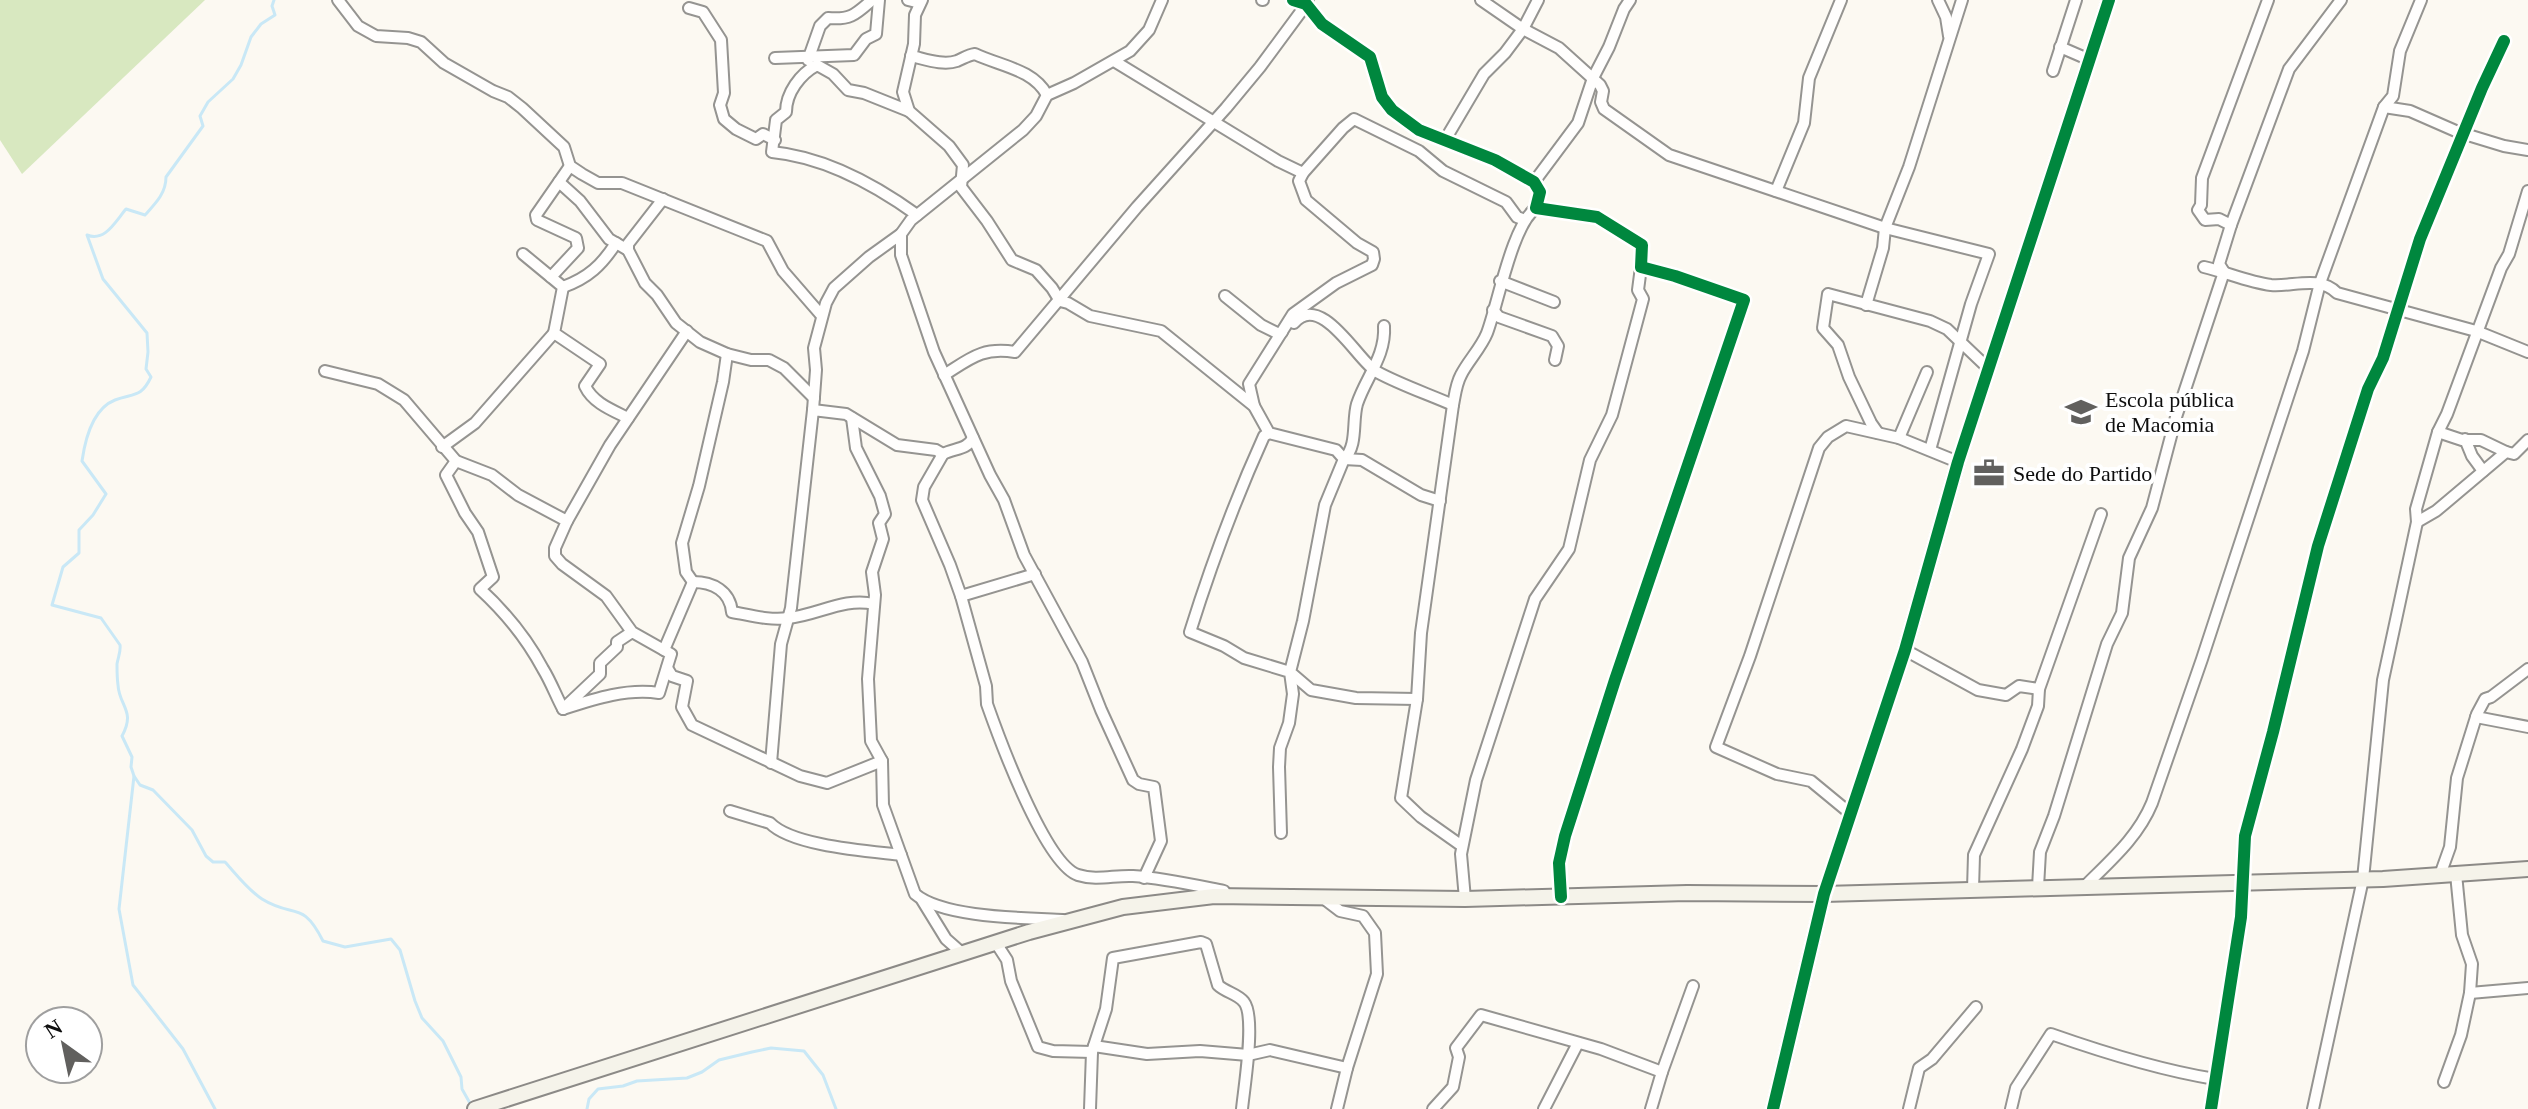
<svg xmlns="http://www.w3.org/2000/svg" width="2528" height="1109" font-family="Georgia,serif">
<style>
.forest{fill:#d8e8c0}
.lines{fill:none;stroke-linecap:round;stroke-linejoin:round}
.stream{stroke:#c9e8f6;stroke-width:3}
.minor-casing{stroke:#959491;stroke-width:14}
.tertiary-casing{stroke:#959491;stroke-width:16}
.secondary-casing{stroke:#8c8a87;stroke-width:18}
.minor{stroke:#fffefd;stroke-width:10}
.tertiary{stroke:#fffefd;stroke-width:12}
.secondary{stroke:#f5f3ea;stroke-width:14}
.cycleway-casing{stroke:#fff;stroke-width:17}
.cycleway{stroke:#00873e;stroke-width:12}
.labels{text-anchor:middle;stroke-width:8;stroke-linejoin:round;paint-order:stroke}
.poi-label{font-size:22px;fill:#0e0e0e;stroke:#fff;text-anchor:start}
</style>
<rect width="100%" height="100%" fill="#fcf9f2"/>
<polygon class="forest" points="0,0 205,0 22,174 0,140"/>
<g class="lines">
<g class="stream">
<path d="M274 0 272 6 275 15 261 24 251 37 241 65 233 79 208 102 200 116 203 126 166 177C166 193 156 203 145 215L126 209C115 222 105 242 87 235L103 279 147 333 148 352 146 369 151 377C141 398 134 393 115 400 92 409 85 440 82 461L106 494 93 515 79 530V553L63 567 52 605 101 618 120 645C121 652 118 657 117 664 117 671 117 678 118 685 119 706 136 711 122 736L132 757 131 767 134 776 140 785 153 790 192 830 206 856 213 862H225C236 874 248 890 262 899 294 919 302 899 323 941L345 947 391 939 400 950 415 1001 422 1018 443 1041 461 1077 462 1089 471 1105"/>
<polyline points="134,776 119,909 133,985 183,1049 215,1109"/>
<polyline points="587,1109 589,1099 598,1089 623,1086 637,1081 687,1078 702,1072 719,1060 752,1052 771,1048 804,1051 823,1075 836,1109"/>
</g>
<defs>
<g id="minor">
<polyline points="338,0 358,26 376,36 408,38 421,42 444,63 493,91 508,97 522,108 564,147 570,166 582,174 598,183 622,183 767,241 783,271 822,316"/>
<polyline points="908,0 920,3"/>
<polyline points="922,0 915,15 914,44 903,92 909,111 949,146 963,165 961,187 987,221 1012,260 1036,270 1052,288 1060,301 1068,303 1090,316 1161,331 1254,406 1269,433 1336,450 1344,459 1325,505 1303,621 1290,672 1311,690 1356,698 1417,699"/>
<polyline points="1262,0 1263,0"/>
<polyline points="1293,0 1306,4 1322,24 1370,57 1382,97 1392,110 1419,130 1495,160 1534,182 1540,192 1536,208 1597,217 1642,245 1641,267 1675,276 1744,300 1615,680 1565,836 1559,863 1561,897"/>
<polyline points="1481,0 1523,29 1559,48 1600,85 1603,91 1601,102 1604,109 1669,155 1885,228 1989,254 1971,304 1930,450"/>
<polyline points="1938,0 1946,17 1949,36"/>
<polyline points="2421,0 2400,51 2393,96 2384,107 2410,111 2458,132 2504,146 2528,150"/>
<polyline points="689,8 703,12 721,40 724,93 720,105 724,119 736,129 756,139 763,134 775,140"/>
<polyline points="2060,47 2090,60"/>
<path d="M911 56C925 59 943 66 957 61 964 58 968 55 975 54 1000 66 1033 69 1047 95"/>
<polyline points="775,58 854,55 866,39 876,34 879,0"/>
<path d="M808 60 820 26 828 18C851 20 856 14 872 0"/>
<polyline points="1114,61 1278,161 1303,173"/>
<polyline points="2053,71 2076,0"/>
<path d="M909 111 864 93 848 90 833 74 817 65C800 74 786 93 786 112L776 120 772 152C825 157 874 184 917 215"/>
<polyline points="1445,140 1484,74 1505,53 1523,29 1538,0"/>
<polyline points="559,182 580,201 609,239 628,250"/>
<polyline points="1534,182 1578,123 1593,78 1609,47 1624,9 1630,0"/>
<polyline points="1776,191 1804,123 1809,78 1841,0"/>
<polyline points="663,199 628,244 628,250 645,283 657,295 676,323 700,342 727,354 751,360 769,360 784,368 814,398"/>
<polyline points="2231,225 2289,69 2341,0"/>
<polyline points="901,234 901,255 934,352 990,475 1004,500 1024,555 1082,662 1101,710 1133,780 1139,784 1154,787 1161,841 1144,878"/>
<path d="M523 254 563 287 554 333 600 364 585 386C593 403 612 410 628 418"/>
<path d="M2204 267C2226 272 2248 282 2271 285 2293 287 2319 275 2337 293L2476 331 2528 352"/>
<polyline points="551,277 578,248 576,238 537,220 536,215 570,166"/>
<polyline points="1500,281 1554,302"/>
<path d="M563 287C588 278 602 265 616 243"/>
<polyline points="1225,296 1261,325 1279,334 1282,332"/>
<polyline points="1866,305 1883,248 1885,228 1909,167 1962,0"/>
<polyline points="1493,310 1499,317 1552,336 1558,346 1555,360"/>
<path d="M1294 323C1322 291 1359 363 1377 372 1401 385 1428 394 1453 405"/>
<path d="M325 371 378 384 404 400 456 461 492 475 518 495 567 521 555 548V556L562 564 606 596 632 632 671 654 659 693C627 688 594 699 563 709L600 674V663L617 647V642L632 632"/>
<path d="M944 375C971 358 982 347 1015 352L1137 207 1226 108 1260 67 1308 2"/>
<polyline points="1254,406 1249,384 1293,314 1336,283 1372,265 1374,259 1373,252 1357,243 1306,200 1299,181 1303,173 1343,128 1354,119 1419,151 1443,171 1506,202 1517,217 1525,220"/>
<polyline points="813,410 816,370 814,348 826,303 834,288 869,257 901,234 911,220 1023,130 1036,116 1047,95 1074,83 1130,51 1149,30 1162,0"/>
<path d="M852 418 856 448 880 496 885 514 879 523 883 539 872 572 875 595 868 679 871 741 882 761 883 805 915 894C943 918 1026 918 1063 920"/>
<polyline points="2438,432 2462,440 2481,440 2506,452"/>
<path d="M1269 433 1264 436C1235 500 1211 565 1190 632L1224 646 1244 658 1290 672 1293 694 1289 723 1280 748 1279 767 1281 833"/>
<polyline points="1878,433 1871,423 1849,377 1838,345 1823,328 1828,294 1930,321 1947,329 1989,369"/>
<path d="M973 438C967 450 954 448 943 454L924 487 922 500 950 565 961 596 986 686 987 704C999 738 1045 864 1078 875 1097 881 1114 875 1133 876 1163 878 1194 885 1224 891"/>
<polyline points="1899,438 1927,372"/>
<polyline points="2465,439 2472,456 2483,471"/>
<polyline points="442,447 475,423 554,333"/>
<path d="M1344 459C1358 446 1352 421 1357 404 1366 377 1386 356 1384 326"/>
<polyline points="1344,459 1362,460 1421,495 1440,501"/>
<path d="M456 461 446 475 465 513 478 532 493 577 480 589C505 612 527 639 543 669 551 682 556 696 563 709"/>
<polyline points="567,521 610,445 687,331"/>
<polyline points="2417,522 2436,511 2506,452 2514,454 2528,440"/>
<polyline points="693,582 686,572 682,543 699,486 723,382 727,354"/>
<polyline points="961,596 1035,574"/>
<path d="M664 650 693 582C713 582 730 591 732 612 750 615 770 621 788 618 818 615 844 597 874 604"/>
<polyline points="1905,650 1978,690 2006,695 2019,686 2039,689"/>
<polyline points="667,668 672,676 687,681 682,707 692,725 800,776 827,783 882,761"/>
<polyline points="2476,717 2528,727"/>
<polyline points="771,763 781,644 791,608 813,410 846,414 897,445 936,450 943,454"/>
<path d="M730 811 770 823C792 846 868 851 901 855"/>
<polyline points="1851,814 1811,781 1777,774 1716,747 1750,656 1819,448 1828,437 1846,426 1899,438 1958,462"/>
<path d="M1462 846 1421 817 1401 798 1417 699 1421 633 1453 405C1455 395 1456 384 1461 375 1468 361 1481 348 1487 333 1498 304 1512 225 1536 208"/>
<polyline points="2440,875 2450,847 2457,778 2477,714 2485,699 2491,697 2528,669"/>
<path d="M2085 886C2111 860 2138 837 2152 803L2202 659 2303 351 2320 283 2384 107"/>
<polyline points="2038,887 2040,852 2054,816 2107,644 2122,613 2129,558 2152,508 2176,417 2224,272 2219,264 2231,225 2219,219 2205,220 2198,210 2201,205 2202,178 2268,0"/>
<polyline points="1973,889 1974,855 2022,749 2038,706 2039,689 2101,514"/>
<polyline points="1465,899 1461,854 1476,780 1535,599 1569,549 1590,460 1612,415 1643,299 1638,290 1641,267"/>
<polyline points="922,900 946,939 963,954"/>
<polyline points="996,943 1007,960 1011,981 1038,1047 1053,1051 1092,1052"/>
<polyline points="2470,993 2528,988"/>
<polyline points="1094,1046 1147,1054 1200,1051 1248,1055 1270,1050 1347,1068 1377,974 1375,933 1363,916 1340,911 1323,898"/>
<polyline points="2444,1082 2461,1035 2470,993 2472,964 2462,935 2456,874"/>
<path d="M1090 1109 1092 1052 1106 1009 1113 958 1201 942 1206 944 1218 985C1225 992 1238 994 1244 1002 1256 1017 1244 1088 1242 1109"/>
<polyline points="1337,1109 1347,1068"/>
<polyline points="1433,1109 1453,1087 1459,1057 1456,1048 1481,1015 1601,1049 1662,1072 1693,986"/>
<polyline points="1544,1109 1578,1043"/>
<polyline points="1651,1109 1662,1072"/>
<polyline points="1909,1109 1919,1068 1932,1059 1976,1007"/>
<path d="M2011 1109 2016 1088 2051 1034C2105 1053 2159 1070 2215 1079"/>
<polyline points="2211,1109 2241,917 2245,836 2273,732 2318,546 2368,389 2383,358 2420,239 2482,88 2504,41"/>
<polyline points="2313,1109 2363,879 2383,680 2417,522 2416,509 2438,432 2447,414 2501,268 2509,254 2528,191"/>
</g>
<polyline id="tertiary" points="1773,1109 1824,894 1905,650 1958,462 2109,0"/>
<polyline id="secondary" points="475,1109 1029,932 1123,907 1214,896 1465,899 1687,893 1824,894 2383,879 2528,869"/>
</defs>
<use href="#minor" class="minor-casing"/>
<use href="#tertiary" class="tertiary-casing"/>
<use href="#secondary" class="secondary-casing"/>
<use href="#minor" class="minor"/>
<use href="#tertiary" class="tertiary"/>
<use href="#secondary" class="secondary"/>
<defs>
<g id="cycleway">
<polyline points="1293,0 1306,4 1322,24 1370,57 1382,97 1392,110 1419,130 1495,160 1534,182 1540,192 1536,208 1597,217 1642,245 1641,267 1675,276 1744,300 1615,680 1565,836 1559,863 1561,897"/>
<polyline points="1773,1109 1824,894 1905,650 1958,462 2109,0"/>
<polyline points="2211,1109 2241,917 2245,836 2273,732 2318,546 2368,389 2383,358 2420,239 2482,88 2504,41"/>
</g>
</defs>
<use href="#cycleway" class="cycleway-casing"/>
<use href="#cycleway" class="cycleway"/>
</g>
<defs>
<symbol id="school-bare" viewBox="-9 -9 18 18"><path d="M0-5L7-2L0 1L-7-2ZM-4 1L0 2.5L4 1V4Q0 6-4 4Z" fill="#61605e" stroke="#fff" stroke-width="2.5" paint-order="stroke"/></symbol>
<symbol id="office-bare" viewBox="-9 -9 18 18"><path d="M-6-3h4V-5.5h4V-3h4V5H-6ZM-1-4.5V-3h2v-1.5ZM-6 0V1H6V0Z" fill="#61605e" stroke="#fff" stroke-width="2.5" paint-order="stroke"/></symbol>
</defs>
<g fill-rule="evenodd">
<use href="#school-bare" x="2059" y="390" width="44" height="44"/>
<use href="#office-bare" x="1967" y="451" width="44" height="44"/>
</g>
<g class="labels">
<g class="poi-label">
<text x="2105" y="407">Escola pública<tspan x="2105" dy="25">de Macomia</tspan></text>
<text x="2013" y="481">Sede do Partido</text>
</g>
</g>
<g transform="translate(64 1045) rotate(327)"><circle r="38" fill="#ffffff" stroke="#9f9f9f" stroke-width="2"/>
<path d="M0-6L14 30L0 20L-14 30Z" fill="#61605e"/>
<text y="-12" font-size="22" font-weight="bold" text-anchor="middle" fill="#0e0e0e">N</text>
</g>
</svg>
